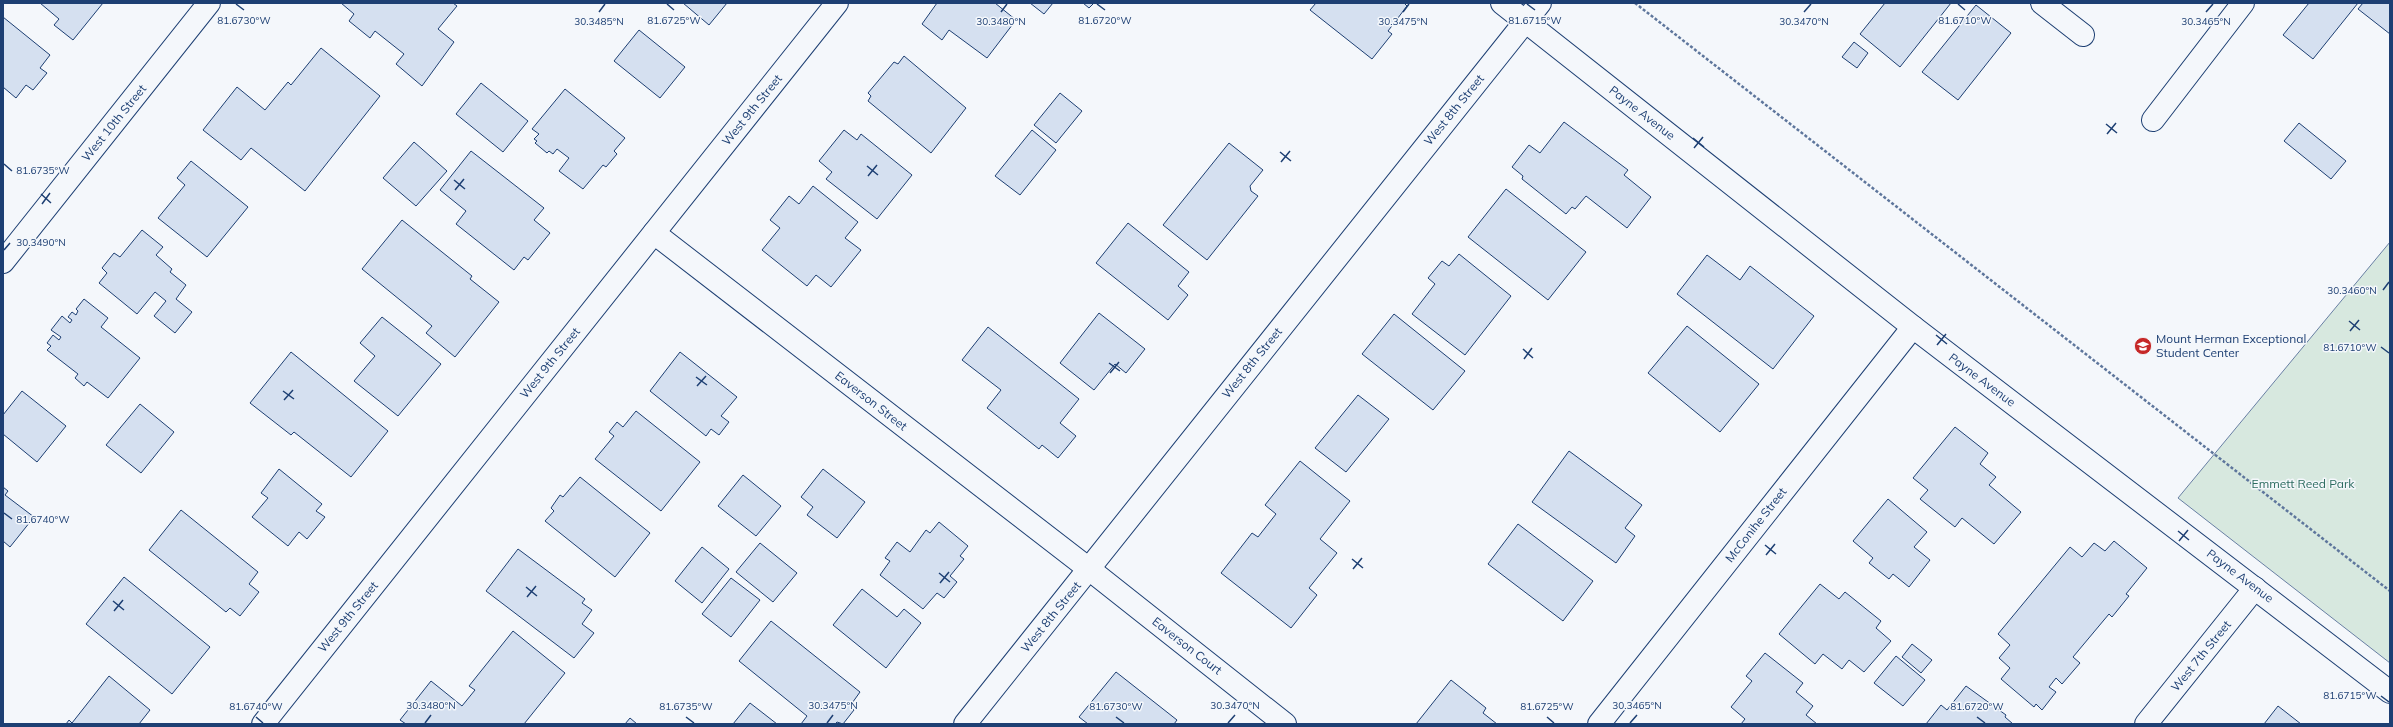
<svg xmlns="http://www.w3.org/2000/svg" width="2393" height="727" font-family="Mulish,sans-serif">
<style>
.green{fill:#d7e8df;stroke:#687fa3}
.building{fill:#d5e0f0;stroke:#1d3f73}
.lines{fill:none;stroke-linecap:round;stroke-linejoin:round}
.minor-casing{stroke:#1d3f73;stroke-width:24}
.path{stroke:#5e769c;stroke-width:2.5;stroke-dasharray:3 2;stroke-linecap:butt}
.minor{stroke:#f4f7fb;stroke-width:22}
.ticks{fill:none;stroke:#1d3f73;stroke-width:1.5}
.labels{text-anchor:middle;stroke-width:3;stroke-linejoin:round;paint-order:stroke}
.street-label{font-size:12px;fill:#1d3f73;stroke:#f4f7fb}
.poi-label{font-size:12px;fill:#1d3f73;stroke:#f4f7fb;text-anchor:start}
.park-label{font-size:12px;fill:#2c6c60;stroke:#f4f7fb}
.ticks-label{font-size:10px;text-anchor:middle;fill:#1d3f73;stroke:#f4f7fb;stroke-width:3;stroke-linejoin:round;paint-order:stroke}
</style>
<rect width="100%" height="100%" fill="#f4f7fb"/>
<polygon class="green" points="2390,242 2390,663 2178,498"/>
<g class="building">
<polygon points="40,3 103,3 73,40 54,25 59,19"/>
<polygon points="341,3 453,3 457,6 438,29 454,42 422,86 396,64 404,54 375,31 370,38 349,21 354,14"/>
<polygon points="683,3 727,3 709,25"/>
<polygon points="937,3 995,3 1016,20 987,58 949,30 942,40 922,24"/>
<polygon points="1030,3 1053,3 1044,14"/>
<polygon points="1083,3 1094,3 1089,8"/>
<polygon points="1316,3 1404,3 1407,6 1388,31 1392,34 1372,59 1310,10"/>
<polygon points="1885,3 1951,3 1900,67 1860,34"/>
<polygon points="2309,3 2358,3 2313,59 2283,35"/>
<polygon points="2363,3 2390,3 2390,34 2358,9"/>
<polygon points="1976,5 2011,33 1958,100 1922,72"/>
<polygon points="3,17 50,55 40,68 47,73 33,90 26,85 16,98 3,87"/>
<polygon points="639,30 685,67 660,98 614,61"/>
<polygon points="1854,42 1868,53 1857,68 1842,57"/>
<polygon points="321,48 380,96 305,191 251,148 241,160 203,130 237,87 265,110 288,82 291,85"/>
<polygon points="904,56 966,108 931,153 868,101 871,96 868,93 894,62 898,64"/>
<polygon points="481,83 528,121 503,152 456,114"/>
<polygon points="565,89 625,138 614,151 617,154 606,167 603,165 583,189 559,171 569,158 557,149 553,154 549,151 547,153 535,143 537,141 534,139 539,134 532,129"/>
<polygon points="1060,93 1082,111 1056,143 1034,125"/>
<polygon points="1564,122 1628,170 1624,175 1651,197 1627,228 1586,196 1575,209 1572,207 1566,214 1522,179 1523,176 1512,167 1529,145 1540,153"/>
<polygon points="2299,123 2346,161 2331,179 2284,141"/>
<polygon points="844,130 857,140 861,134 912,175 877,219 826,179 832,172 819,161"/>
<polygon points="1032,130 1056,150 1020,195 995,176"/>
<polygon points="414,142 447,171 416,206 383,178"/>
<polygon points="1229,143 1263,170 1250,186 1251,191 1258,196 1207,260 1163,225"/>
<polygon points="471,151 544,208 534,220 550,233 528,260 524,257 514,270 456,224 466,211 440,190"/>
<polygon points="191,161 248,207 207,257 158,218 185,185 177,178"/>
<polygon points="813,186 858,222 845,238 861,250 831,287 816,275 807,286 762,250 780,228 770,220 789,196 799,204"/>
<polygon points="1506,189 1586,252 1548,300 1468,237"/>
<polygon points="402,220 472,276 470,279 499,302 455,357 426,333 432,326 362,269"/>
<polygon points="1128,223 1189,272 1178,286 1188,295 1168,320 1096,263"/>
<polygon points="142,230 163,247 156,255 172,269 170,272 186,285 176,299 192,312 175,333 154,316 166,301 155,292 137,314 99,283 107,273 102,268 114,253 120,257"/>
<polygon points="1459,254 1511,296 1465,355 1412,314 1435,284 1428,278 1442,261 1449,266"/>
<polygon points="1707,255 1740,280 1750,266 1814,316 1773,369 1677,294"/>
<polygon points="84,299 108,318 101,327 140,358 108,398 87,382 84,386 75,378 78,374 47,350 51,346 47,343 53,335 59,340 61,337 51,330 62,316 70,323 72,320 68,317 72,312 76,315 78,311 76,309"/>
<polygon points="1099,313 1145,349 1126,373 1115,364 1094,390 1060,363"/>
<polygon points="1394,314 1465,371 1433,410 1362,354"/>
<polygon points="382,317 441,364 398,416 354,381 375,356 360,343"/>
<polygon points="1687,326 1759,384 1720,432 1648,373"/>
<polygon points="988,327 1079,399 1060,423 1076,436 1058,458 1042,445 1039,449 987,408 1001,390 962,360"/>
<polygon points="291,352 388,431 351,477 294,432 291,435 250,403"/>
<polygon points="680,352 737,397 721,416 729,422 719,435 711,429 706,436 650,391"/>
<polygon points="22,391 66,426 37,462 3,434 3,415"/>
<polygon points="1358,395 1389,419 1346,472 1315,448"/>
<polygon points="140,404 174,432 141,473 106,445"/>
<polygon points="636,411 700,462 661,511 595,459 614,436 609,432 617,422 623,427"/>
<polygon points="1955,427 1988,453 1980,464 1996,477 1989,485 2021,512 1994,544 1962,518 1955,527 1920,499 1928,490 1913,478"/>
<polygon points="1569,451 1642,505 1625,528 1635,536 1616,563 1532,502"/>
<polygon points="1300,461 1350,501 1320,539 1337,553 1309,588 1317,595 1291,628 1221,573 1252,533 1258,537 1276,514 1265,505"/>
<polygon points="279,469 322,504 316,511 325,517 307,539 299,532 288,546 252,517 268,498 261,493"/>
<polygon points="823,469 865,502 837,538 807,515 813,507 801,497"/>
<polygon points="743,475 781,506 756,536 718,506"/>
<polygon points="580,477 650,533 615,577 545,521 554,511 551,508 560,495 563,497"/>
<polygon points="3,487 8,491 5,495 34,517 10,547 3,541"/>
<polygon points="1888,499 1927,532 1914,547 1930,560 1909,587 1893,574 1889,579 1869,563 1873,558 1853,541"/>
<polygon points="181,510 258,572 249,584 259,592 240,616 230,608 226,612 149,550"/>
<polygon points="939,522 968,546 960,556 964,559 950,576 957,582 944,598 937,593 923,609 880,575 890,561 885,558 897,542 910,552 926,530 930,533"/>
<polygon points="1518,524 1593,581 1563,621 1488,564"/>
<polygon points="2114,541 2147,568 2126,594 2129,596 2112,617 2109,614 2073,657 2080,663 2062,684 2056,678 2049,687 2056,692 2042,710 2036,704 2034,707 2001,679 2010,668 1999,658 2010,645 1998,634 2070,547 2082,557 2094,543 2105,551"/>
<polygon points="760,543 797,573 773,602 736,572"/>
<polygon points="702,547 729,569 702,603 675,581"/>
<polygon points="518,549 585,599 582,603 592,610 582,624 594,633 574,658 486,591"/>
<polygon points="124,577 210,647 172,694 86,624"/>
<polygon points="731,578 760,600 731,637 702,614"/>
<polygon points="1820,584 1839,599 1845,592 1881,621 1876,628 1891,641 1864,672 1849,660 1842,669 1823,654 1815,664 1779,634"/>
<polygon points="862,589 897,617 904,609 921,623 886,668 833,625"/>
<polygon points="771,621 860,692 850,706 854,710 843,724 837,722 835,724 801,724 807,716 739,661"/>
<polygon points="513,631 565,673 524,724 406,724 400,720 431,681 462,706 475,690 469,686"/>
<polygon points="1912,644 1932,660 1921,673 1902,657"/>
<polygon points="1765,653 1803,683 1796,692 1813,706 1806,715 1817,724 1741,724 1745,719 1731,707 1752,681 1746,676"/>
<polygon points="1896,656 1925,680 1903,706 1874,683"/>
<polygon points="1116,672 1177,720 1174,724 1088,724 1079,717"/>
<polygon points="109,676 150,710 139,724 66,724 69,720 72,723"/>
<polygon points="1451,680 1486,708 1483,713 1497,724 1416,724"/>
<polygon points="1966,686 2006,715 2005,717 2013,724 1926,724 1941,705 1947,710"/>
<polygon points="750,703 777,724 733,724"/>
<polygon points="2278,706 2301,724 2264,724"/>
<polygon points="630,718 637,724 625,724"/>
</g>
<g class="lines">
<defs>
<g id="minor">
<polyline points="1502,3 1913,327 2390,692"/>
<polyline points="2042,3 2083,35"/>
<polyline points="2153,120 2243,3"/>
<polyline points="654,233 1089,569 1285,724"/>
<polyline points="3,262 209,3"/>
<polyline points="263,724 837,3"/>
<polyline points="965,724 1540,3"/>
<polyline points="1599,724 1913,327"/>
<polyline points="2146,724 2255,588"/>
</g>
</defs>
<use href="#minor" class="minor-casing"/>
<polyline class="path" points="1635,3 2390,591"/>
<use href="#minor" class="minor"/>
</g>
<path class="ticks" d="M236 4 244 10M667 4 674 10M1097 4 1105 10M1527 4 1535 10M1958 4 1965 10M599 12 605 4M1001 12 1007 4M1403 12 1409 4M1804 12 1811 4M2206 12 2213 4M2106 124 2117 133M2107 134 2116 123M1693 138 1704 147M1694 148 1703 137M1280 152 1291 161M1281 162 1290 151M4 164 12 171M867 166 878 175M868 176 877 165M454 180 465 189M455 190 464 179M41 194 51 203M42 204 50 193M4 250 10 243M2383 290 2389 282M2349 321 2360 330M2350 331 2359 320M1936 335 1947 344M1937 345 1946 334M2381 347 2389 353M1523 349 1533 358M1524 359 1532 348M1109 363 1120 371M1110 373 1119 362M696 377 707 385M697 386 706 376M283 391 294 399M284 400 293 390M4 513 12 519M2178 531 2189 540M2179 541 2188 530M1765 545 1776 554M1766 555 1775 544M1352 559 1363 568M1353 569 1362 558M939 573 950 582M940 583 949 572M526 587 537 596M527 597 536 586M113 601 124 610M114 611 123 600M2381 696 2389 702M256 717 263 723M686 717 694 723M1116 717 1124 723M1547 717 1554 723M1977 717 1985 723M425 723 431 715M827 723 833 715M1228 723 1235 715M1630 723 1637 715"/>
<defs>
<symbol id="school-disc" viewBox="-11 -11 22 22"><circle r="9.5" fill="#c62828" stroke="#f4f7fb"/><path d="M0-5L7-2L0 1L-7-2ZM-4 1L0 2.5L4 1V4Q0 6-4 4Z" fill="#fff"/></symbol>
</defs>
<g fill-rule="evenodd">
<use href="#school-disc" x="2133" y="336" width="20" height="20"/>
</g>
<g class="labels">
<g class="street-label">
<text transform="translate(752 110) rotate(-51)" y="4">West 9th Street</text>
<text transform="translate(1454 110) rotate(-51)" y="4">West 8th Street</text>
<text transform="translate(1642 113) rotate(38)" y="4">Payne Avenue</text>
<text transform="translate(114 123) rotate(-51)" y="4">West 10th Street</text>
<text transform="translate(550 363) rotate(-51)" y="4">West 9th Street</text>
<text transform="translate(1252 363) rotate(-51)" y="4">West 8th Street</text>
<text transform="translate(1982 380) rotate(37)" y="4">Payne Avenue</text>
<text transform="translate(871 401) rotate(38)" y="4">Eaverson Street</text>
<text transform="translate(1756 525) rotate(-52)" y="4">McConihe Street</text>
<text transform="translate(2240 576) rotate(37)" y="4">Payne Avenue</text>
<text transform="translate(348 617) rotate(-51)" y="4">West 9th Street</text>
<text transform="translate(1051 617) rotate(-51)" y="4">West 8th Street</text>
<text transform="translate(1187 646) rotate(38)" y="4">Eaverson Court</text>
<text transform="translate(2201 656) rotate(-51)" y="4">West 7th Street</text>
</g>
<g class="poi-label">
<text x="2156" y="343">Mount Herman Exceptional<tspan x="2156" dy="14">Student Center</tspan></text>
</g>
<g class="park-label">
<text x="2303" y="488">Emmett Reed Park</text>
</g>
</g>
<g class="ticks-label">
<text x="244" y="24">81.6730°W</text>
<text x="674" y="24">81.6725°W</text>
<text x="1105" y="24">81.6720°W</text>
<text x="1535" y="24">81.6715°W</text>
<text x="1965" y="24">81.6710°W</text>
<text x="599" y="25">30.3485°N</text>
<text x="1001" y="25">30.3480°N</text>
<text x="1403" y="25">30.3475°N</text>
<text x="1804" y="25">30.3470°N</text>
<text x="2206" y="25">30.3465°N</text>
<text x="43" y="174">81.6735°W</text>
<text x="41" y="246">30.3490°N</text>
<text x="2352" y="294">30.3460°N</text>
<text x="2350" y="351">81.6710°W</text>
<text x="43" y="523">81.6740°W</text>
<text x="2350" y="699">81.6715°W</text>
<text x="431" y="709">30.3480°N</text>
<text x="833" y="709">30.3475°N</text>
<text x="1235" y="709">30.3470°N</text>
<text x="1637" y="709">30.3465°N</text>
<text x="256" y="710">81.6740°W</text>
<text x="686" y="710">81.6735°W</text>
<text x="1116" y="710">81.6730°W</text>
<text x="1547" y="710">81.6725°W</text>
<text x="1977" y="710">81.6720°W</text>
</g>
<rect width="2393" height="727" fill="none" stroke="#1d3f73" stroke-width="8"/>
</svg>
